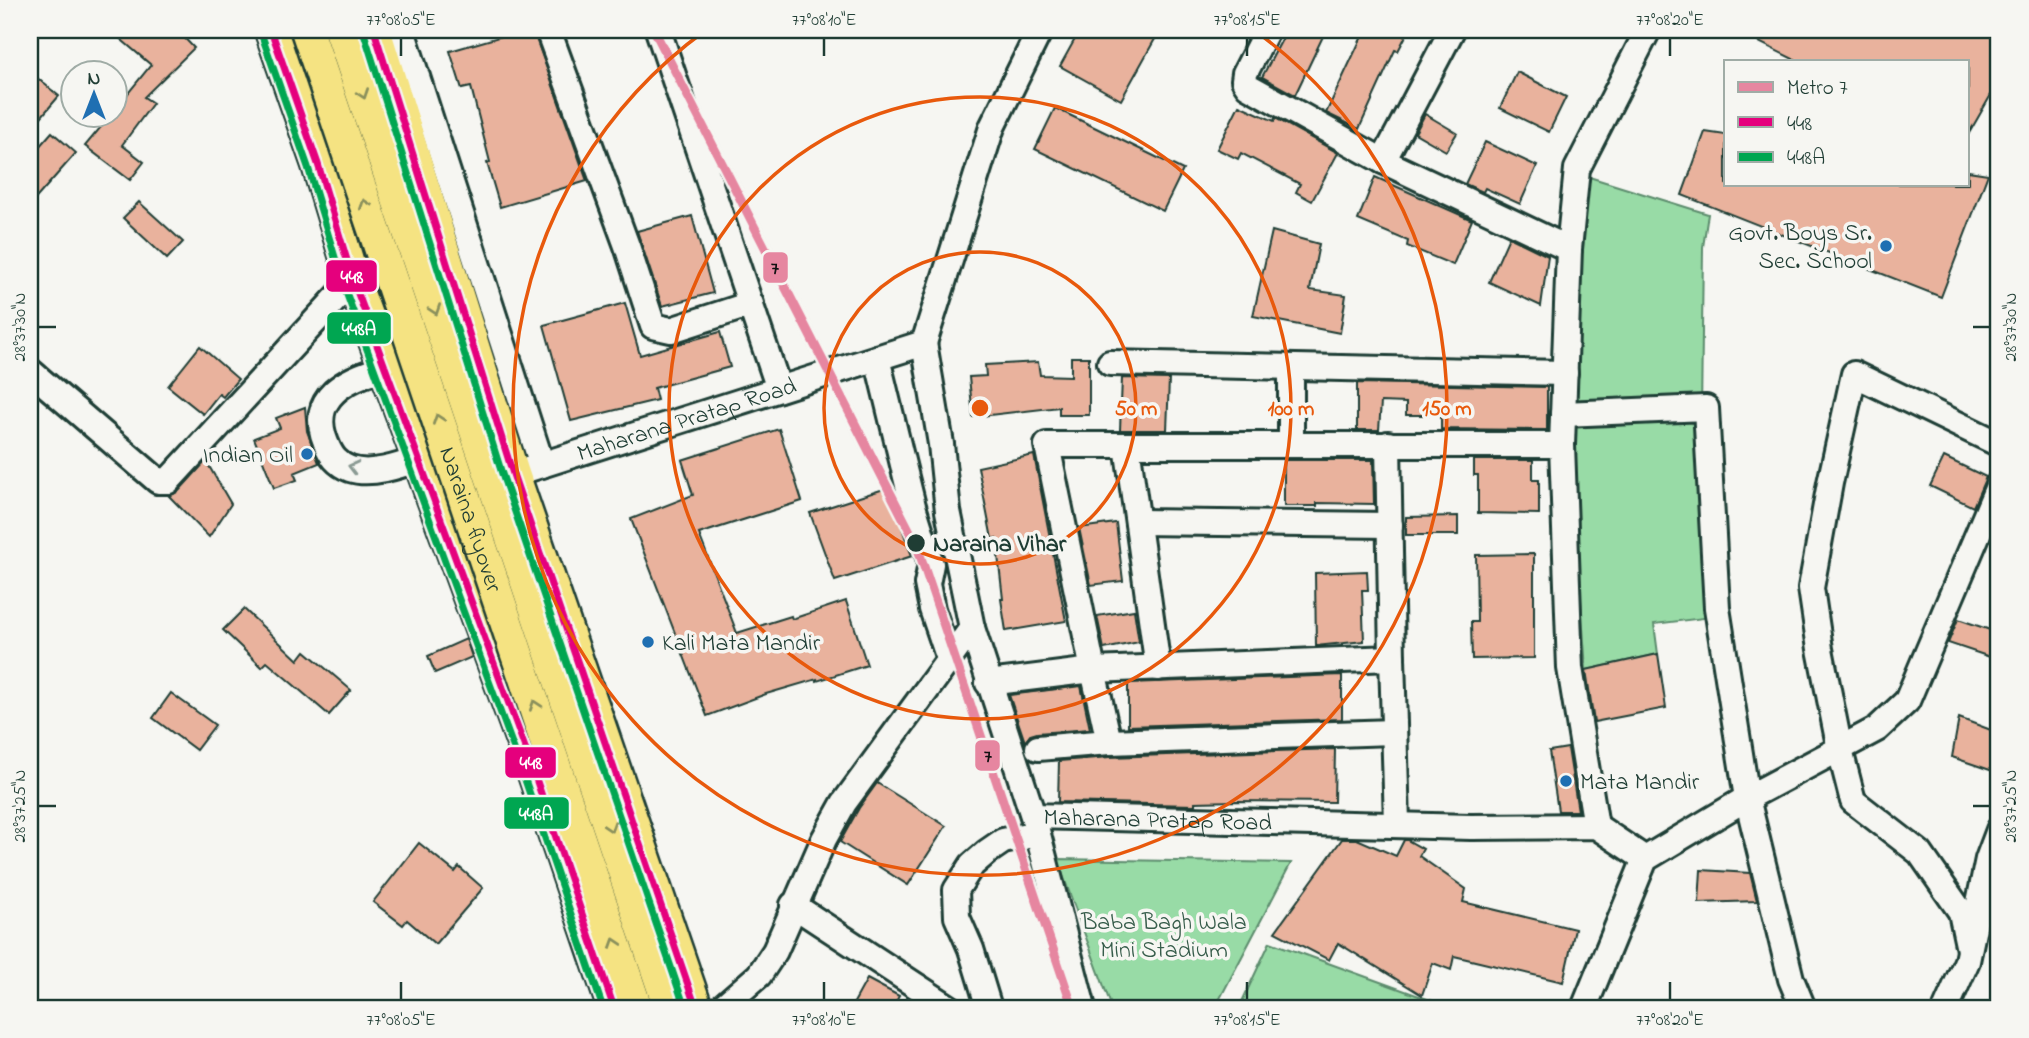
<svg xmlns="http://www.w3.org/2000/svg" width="2029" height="1038" font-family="'Indie Flower',sans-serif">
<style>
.green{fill:#98dba6;stroke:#5c8c6d;stroke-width:2}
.building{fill:#e9b29d;stroke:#1f3d34;stroke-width:2}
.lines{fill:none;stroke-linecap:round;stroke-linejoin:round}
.minor-casing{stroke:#1f3d34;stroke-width:30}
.major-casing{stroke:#1f3d34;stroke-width:37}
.minor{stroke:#f6f6f2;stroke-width:24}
.major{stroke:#f5e382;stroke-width:32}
.major-bridge-casing{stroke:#1f3d34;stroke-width:37;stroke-linecap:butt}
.major-bridge{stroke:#f5e382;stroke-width:32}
.bus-1-casing{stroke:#f6f6f2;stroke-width:12}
.bus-2-casing{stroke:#f6f6f2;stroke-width:12}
.bus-1{stroke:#e5007d;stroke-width:7}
.bus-2{stroke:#00a651;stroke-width:7}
.metro-1-casing{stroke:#f6f6f2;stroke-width:14}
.metro-1{stroke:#e686a0;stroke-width:9}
.oneway{stroke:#8a905b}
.oneway2{stroke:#8a9a93}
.ticks{fill:none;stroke:#1f3d34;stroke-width:2.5}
.ring{fill:none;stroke:#e8590c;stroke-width:3.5}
.poi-dot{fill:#1f6fb2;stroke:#f6f6f2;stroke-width:2.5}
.stop-dot{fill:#1f3d34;stroke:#f6f6f2;stroke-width:2.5}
.labels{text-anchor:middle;stroke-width:7;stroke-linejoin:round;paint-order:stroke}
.poi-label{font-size:24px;fill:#1f3d34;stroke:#f6f6f2;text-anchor:end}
.street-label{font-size:24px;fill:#1f3d34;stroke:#f6f6f2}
.stop-label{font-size:24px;font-weight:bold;fill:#1f3d34;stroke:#f6f6f2;text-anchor:start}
.park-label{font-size:24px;fill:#375d4b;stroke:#f6f6f2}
.centre{fill:#e8590c;stroke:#f6f6f2;stroke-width:3.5}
.ring-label{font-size:21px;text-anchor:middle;font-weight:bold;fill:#e8590c;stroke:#f6f6f2;stroke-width:7;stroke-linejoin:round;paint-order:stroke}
.line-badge{stroke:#f6f6f2;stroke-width:2.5}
.badge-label{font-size:19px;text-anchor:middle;font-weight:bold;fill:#fff}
.pale-badge-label{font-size:19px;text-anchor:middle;font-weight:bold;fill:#111}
.neatline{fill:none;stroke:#1f3d34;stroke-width:2.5}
.ticks-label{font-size:18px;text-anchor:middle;fill:#1f3d34}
</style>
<rect width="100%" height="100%" fill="#f6f6f2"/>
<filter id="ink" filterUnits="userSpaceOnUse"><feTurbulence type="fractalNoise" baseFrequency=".0143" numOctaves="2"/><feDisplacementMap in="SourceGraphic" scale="14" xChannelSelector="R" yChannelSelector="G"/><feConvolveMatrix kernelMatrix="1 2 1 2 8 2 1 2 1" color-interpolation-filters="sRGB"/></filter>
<g filter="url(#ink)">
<g class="green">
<polygon points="1586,176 1708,214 1703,247 1701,417 1729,615 1654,624 1658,654 1586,670 1570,442 1573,249"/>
<polygon points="1057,859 1291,863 1215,1008 1112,1008"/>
<polygon points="1270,942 1452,1008 1239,1008"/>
</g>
<g class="building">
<polygon points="110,30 177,30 194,48 144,97 153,103 122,145 144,162 130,180 85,146 110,116 116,116 116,108 151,65"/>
<polygon points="523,30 533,30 587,181 500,207 487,163 490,162 471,87 462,89 450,51"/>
<polygon points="1080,30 1160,30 1121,100 1060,66"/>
<polygon points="1287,30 1326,30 1295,95 1262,77"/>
<polygon points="1365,30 1409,30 1398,51 1395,50 1359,129 1326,113"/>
<polygon points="1735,30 1999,30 1999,81 1968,135 1968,61 1797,61"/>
<polygon points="30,72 59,96 30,130"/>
<polygon points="1517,72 1566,97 1549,132 1500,108"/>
<polygon points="1239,105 1274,121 1275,118 1338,153 1312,201 1296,192 1300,184 1241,153 1238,159 1217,149"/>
<polygon points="1055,108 1183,170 1163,211 1035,149"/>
<polygon points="1425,114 1457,133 1446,151 1415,133"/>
<polygon points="52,132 76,153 30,205 30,157"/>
<polygon points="1705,132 1726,135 1726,184 1968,184 1968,171 1988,174 1941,297 1682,195"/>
<polygon points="1485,142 1537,166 1520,204 1485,188 1483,192 1465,184"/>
<polygon points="1375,177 1472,220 1453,265 1407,246 1408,241 1358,220"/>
<polygon points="139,202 183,242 167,259 123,218"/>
<polygon points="692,216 713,293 662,306 637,231"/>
<polygon points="1272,231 1319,244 1310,290 1346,295 1340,333 1253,316"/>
<polygon points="1509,237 1548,256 1541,306 1489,282"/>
<polygon points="625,303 640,355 720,332 730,367 654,388 657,400 571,421 544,325"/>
<polygon points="200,346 238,379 223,397 219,394 203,414 168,386"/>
<polygon points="1071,357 1089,357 1089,415 1059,415 1059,407 973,417 969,377 986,376 985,365 1038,362 1040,375 1071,376"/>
<polygon points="1122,378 1169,379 1167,430 1120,430"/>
<polygon points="1357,383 1547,387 1547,430 1441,429 1441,415 1406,415 1406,403 1381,402 1379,430 1357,430"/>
<polygon points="305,407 307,431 319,463 294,473 297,480 274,488 254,438 280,428 276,418"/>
<polygon points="779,429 802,501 699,534 737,633 791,616 792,619 846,601 867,665 817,681 817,679 766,694 707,716 631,519 693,495 682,460"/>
<polygon points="1034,455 1066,621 1006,631 1001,599 1003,599 996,538 992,539 978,467"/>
<polygon points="1944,457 1986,477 1973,507 1930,486"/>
<polygon points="1284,460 1373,460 1374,504 1317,503 1317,506 1284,506"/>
<polygon points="1474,460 1533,460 1533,480 1539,480 1539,514 1478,513 1478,475 1474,475"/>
<polygon points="206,461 231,504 209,537 169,496 179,491"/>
<polygon points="887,488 912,556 835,581 810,513"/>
<polygon points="1458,516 1458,535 1406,535 1406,517"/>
<polygon points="1116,523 1123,581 1091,585 1079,528"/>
<polygon points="1534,554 1534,658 1472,659 1471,622 1477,622 1476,555"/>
<polygon points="1367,571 1368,590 1362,590 1364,641 1316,646 1315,573"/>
<polygon points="244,609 298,660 305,651 351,690 329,715 267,662 262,667 223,630"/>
<polygon points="1134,610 1139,642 1104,649 1097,616"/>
<polygon points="1958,619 1999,633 1999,660 1948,643"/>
<polygon points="466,639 472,657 435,673 428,656"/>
<polygon points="1658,654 1666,708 1594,722 1586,670"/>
<polygon points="1342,675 1342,719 1128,726 1128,683"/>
<polygon points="1081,686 1090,729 1037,733 1030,735 1025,742 1009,695"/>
<polygon points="171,693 215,725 196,750 153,718"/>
<polygon points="1959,718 1999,733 1999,773 1952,757"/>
<polygon points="1568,748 1578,811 1558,811 1549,751"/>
<polygon points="1335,749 1334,802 1237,801 1195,802 1195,805 1058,802 1059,761 1110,757"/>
<polygon points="877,783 946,826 908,885 840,842 859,808"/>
<polygon points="1342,839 1357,839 1396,856 1404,840 1407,840 1423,849 1419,856 1466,889 1463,902 1575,929 1563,982 1454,956 1451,970 1433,963 1422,995 1338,943 1329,960 1275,932"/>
<polygon points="419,843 455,872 459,867 483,888 435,944 407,920 403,925 373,902"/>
<polygon points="1701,870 1750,873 1757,901 1699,903"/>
<polygon points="867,979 899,996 893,1008 851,1008"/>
</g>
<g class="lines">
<defs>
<g id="minor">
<polyline points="402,30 542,465"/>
<polyline points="548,30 627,246 653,326 671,330 751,304"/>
<polyline points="658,30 779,389"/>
<polyline points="1267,30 1245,73 1244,80 1248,86 1383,161 1452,30"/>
<polyline points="1383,161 1569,249"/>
<polyline points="924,343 992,127 1040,30"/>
<polyline points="877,358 913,506 931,564 927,584 932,609 949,659"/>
<polyline points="1110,363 1565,373"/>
<path d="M385 368C347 378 307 397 326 443 331 456 337 464 350 469 371 476 399 466 419 459"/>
<polyline points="30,371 158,481 168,481 353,280"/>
<polyline points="1563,414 1706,408 1717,608 1747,798 1791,979 1803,1008"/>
<polyline points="1291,444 1291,368"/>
<polyline points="1388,444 1392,658 1093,670 1047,445 1562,445"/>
<polyline points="1127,445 1158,668"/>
<path id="s1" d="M513 474 924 343 941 444 948 511 972 628 1033 816 1471 827 1596 826 1645 859"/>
<polyline points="1138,522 1390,525"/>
<polyline points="1392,658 1397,823"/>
<polyline points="988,683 1093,670 1109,742"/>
<polyline points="1038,748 1109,742 1393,732"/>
<polyline points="1034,819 1083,1008"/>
<polyline points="1596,826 1570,668 1562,445 1569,249 1577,169 1648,30"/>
<polyline points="793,905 950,1008"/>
<polyline points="1969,950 1961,912 1920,853 1853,801 1840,750 1820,649 1811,588 1830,483 1854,374 1999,444"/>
<polyline points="721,1008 759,975 775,951 824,839 844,803 972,628"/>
<polyline points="989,1008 971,949 957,917 956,890 972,865 987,852 1003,841 1037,834"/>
<polyline points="1584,1008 1645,859 1747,798 1877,729 1907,701 1999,484"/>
<polyline points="1946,1008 1967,961 1988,859 1999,830"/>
</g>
<g id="major">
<polyline points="271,30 318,164 353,280 531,764 614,1008"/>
<polyline points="374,30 513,474 696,1008"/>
</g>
</defs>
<use href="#minor" class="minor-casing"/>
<use href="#major" class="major-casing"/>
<use href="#minor" class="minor"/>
<use href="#major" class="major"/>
<defs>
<g id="major-bridge">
<path id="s2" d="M307 30 636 1008"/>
<polyline points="341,30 670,1008"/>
</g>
</defs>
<use href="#major-bridge" class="major-bridge-casing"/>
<use href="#major-bridge" class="major-bridge"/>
<defs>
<g id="bus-1">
<polyline points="271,30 318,164 353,280 531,764 614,1008"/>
<polyline points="374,30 513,474 696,1008"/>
</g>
<g id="bus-2">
<polyline points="261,33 308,167 343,284 521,768 603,1008"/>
<polyline points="364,33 503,477 685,1008"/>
</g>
</defs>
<use href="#bus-1" class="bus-1-casing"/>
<use href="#bus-2" class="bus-2-casing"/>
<use href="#bus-1" class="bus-1"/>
<use href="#bus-2" class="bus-2"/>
<defs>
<polyline id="metro-1" points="654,30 916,543 1073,1008"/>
</defs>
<use href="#metro-1" class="metro-1-casing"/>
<use href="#metro-1" class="metro-1"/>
</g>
<defs><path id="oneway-chevron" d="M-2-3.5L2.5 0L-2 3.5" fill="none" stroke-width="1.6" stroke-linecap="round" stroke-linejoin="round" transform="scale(1.75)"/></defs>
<g class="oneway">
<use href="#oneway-chevron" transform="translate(363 94) rotate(71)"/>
<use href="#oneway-chevron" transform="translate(365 204) rotate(-109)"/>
<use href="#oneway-chevron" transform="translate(435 310) rotate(71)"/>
<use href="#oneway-chevron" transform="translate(438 419) rotate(-109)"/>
<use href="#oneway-chevron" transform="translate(535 705) rotate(-109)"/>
<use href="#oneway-chevron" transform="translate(610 827) rotate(72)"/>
<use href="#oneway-chevron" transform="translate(615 943) rotate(-108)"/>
</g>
<use class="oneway2" href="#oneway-chevron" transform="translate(353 467) rotate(-166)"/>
</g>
<path class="ticks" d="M401 38V56M824 38V56M1247 38V56M1670 38V56M38 327H56M1973 327H1990M38 806H56M1973 806H1990M401 982V1000M824 982V1000M1247 982V1000M1670 982V1000"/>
<g class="ring">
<circle cx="980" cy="408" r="156"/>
<circle cx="980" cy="408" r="311"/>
<path d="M1254 30A467 467 0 1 1 706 30"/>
</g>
<g class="poi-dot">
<circle cx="1886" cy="246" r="7"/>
<circle cx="307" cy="454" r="7"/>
<circle cx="648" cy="642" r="7"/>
<circle cx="1566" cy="781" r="7"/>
</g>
<circle class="stop-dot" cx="916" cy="543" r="10"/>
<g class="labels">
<g class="poi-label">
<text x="1872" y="240">Govt. Boys Sr.<tspan x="1872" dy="28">Sec. School</tspan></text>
<text x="293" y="462">Indian Oil</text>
<text x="662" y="650" text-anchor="start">Kali Mata Mandir</text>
<text x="1580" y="789" text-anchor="start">Mata Mandir</text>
</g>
<g class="street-label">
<text dy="8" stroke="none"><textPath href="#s1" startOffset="182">Maharana Pratap Road</textPath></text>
<text dy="8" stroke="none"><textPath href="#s2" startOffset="516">Naraina flyover</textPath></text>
<text dy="8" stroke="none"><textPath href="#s1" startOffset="1043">Maharana Pratap Road</textPath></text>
</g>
<g class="stop-label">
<text x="933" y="551">Naraina Vihar</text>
</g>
<g class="park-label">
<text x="1164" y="929">Baba Bagh Wala<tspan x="1164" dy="28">Mini Stadium</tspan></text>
</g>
</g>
<circle cx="980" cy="408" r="10" class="centre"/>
<g class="ring-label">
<text x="1136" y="415">50 m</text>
<text x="1291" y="415">100 m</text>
<text x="1447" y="415">150 m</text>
</g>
<g class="line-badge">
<rect x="762" y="251" width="27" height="33" rx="7" fill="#e686a0"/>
<rect x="325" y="259" width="53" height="34" rx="7" fill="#e5007d"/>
<rect x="326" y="311" width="66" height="34" rx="7" fill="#00a651"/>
<rect x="974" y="739" width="27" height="33" rx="7" fill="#e686a0"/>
<rect x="504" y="746" width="53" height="33" rx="7" fill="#e5007d"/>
<rect x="503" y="796" width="67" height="34" rx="7" fill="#00a651"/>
</g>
<g class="badge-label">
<text x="352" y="283">448</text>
<text x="359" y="335">448A</text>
<text x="531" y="769">448</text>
<text x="536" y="820">448A</text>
</g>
<g class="pale-badge-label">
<text x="775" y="274">7</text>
<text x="988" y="762">7</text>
</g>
<rect width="2029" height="1038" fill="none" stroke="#f6f6f2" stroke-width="77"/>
<rect x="1724" y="60" width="245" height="126" fill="#f6f6f2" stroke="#a0aca6" stroke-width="2"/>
<rect x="1738" y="82" width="35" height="10" fill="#e686a0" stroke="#a0aca6" stroke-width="2"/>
<text x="1787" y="94" font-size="21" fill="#1f3d34">Metro 7</text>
<rect x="1738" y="117" width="35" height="10" fill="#e5007d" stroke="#a0aca6" stroke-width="2"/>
<text x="1787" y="130" font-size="21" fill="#1f3d34">448</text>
<rect x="1738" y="152" width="35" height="10" fill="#00a651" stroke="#a0aca6" stroke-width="2"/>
<text x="1787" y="164" font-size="21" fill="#1f3d34">448A</text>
<g transform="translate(94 94)"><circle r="33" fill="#f6f6f2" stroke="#a0aca6" stroke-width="2"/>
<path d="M0-5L12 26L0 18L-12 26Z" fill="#1f6fb2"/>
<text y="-10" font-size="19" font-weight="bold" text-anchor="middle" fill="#1f3d34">N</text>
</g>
<rect x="38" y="38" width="1952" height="962" class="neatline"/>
<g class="ticks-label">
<text x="401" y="25">77°08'05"E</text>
<text x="824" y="25">77°08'10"E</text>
<text x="1247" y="25">77°08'15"E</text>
<text x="1670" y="25">77°08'20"E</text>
<text transform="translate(19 327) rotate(-90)" y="6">28°37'30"N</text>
<text transform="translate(2010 327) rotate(-90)" y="6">28°37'30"N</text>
<text transform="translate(19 806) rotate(-90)" y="6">28°37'25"N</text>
<text transform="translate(2010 806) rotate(-90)" y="6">28°37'25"N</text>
<text x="401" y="1025">77°08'05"E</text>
<text x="824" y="1025">77°08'10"E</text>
<text x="1247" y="1025">77°08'15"E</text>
<text x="1670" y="1025">77°08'20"E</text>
</g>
</svg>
